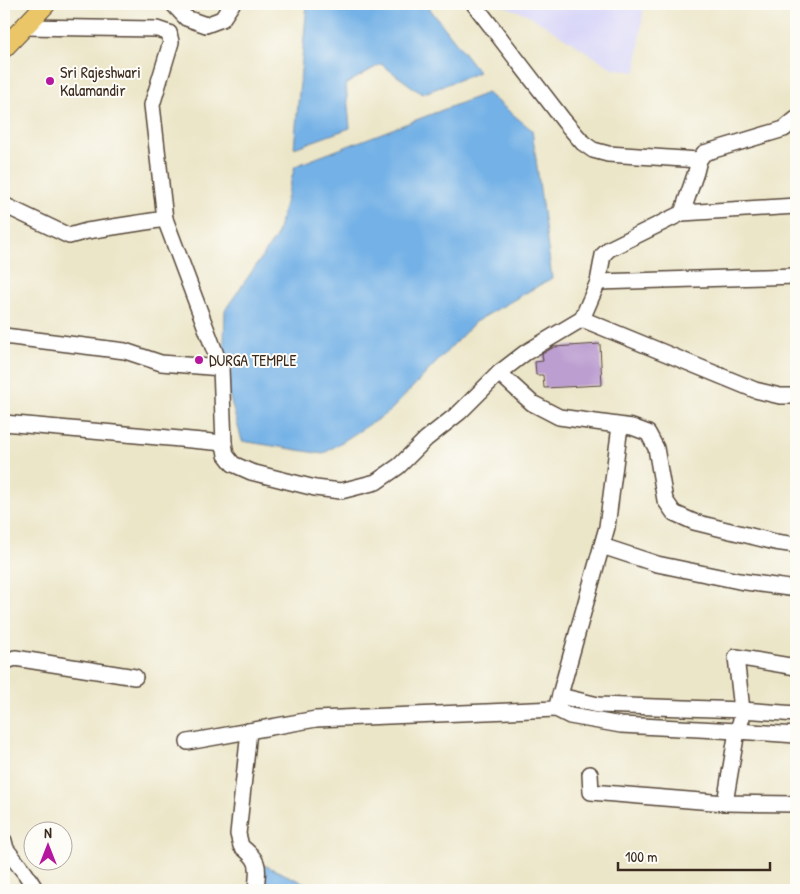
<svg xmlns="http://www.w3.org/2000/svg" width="800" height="894" font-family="'Patrick Hand',sans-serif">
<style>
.built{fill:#d9d7f8}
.water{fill:#73b1e6;stroke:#576e82}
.building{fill:#bc9ed0}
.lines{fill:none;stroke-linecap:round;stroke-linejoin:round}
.minor-casing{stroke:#564638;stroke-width:18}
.major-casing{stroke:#564638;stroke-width:21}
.minor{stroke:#fff;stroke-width:15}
.major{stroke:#ebc669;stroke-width:19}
.poi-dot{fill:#b5179e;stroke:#fdfcf7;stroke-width:2}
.labels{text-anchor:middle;stroke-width:4;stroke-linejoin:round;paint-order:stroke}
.poi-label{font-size:16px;fill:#3b2a1e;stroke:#fdfcf7;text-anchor:start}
</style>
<rect width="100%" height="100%" fill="#fdfcf7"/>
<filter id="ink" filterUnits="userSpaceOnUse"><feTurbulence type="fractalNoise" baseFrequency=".02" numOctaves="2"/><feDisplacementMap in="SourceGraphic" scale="10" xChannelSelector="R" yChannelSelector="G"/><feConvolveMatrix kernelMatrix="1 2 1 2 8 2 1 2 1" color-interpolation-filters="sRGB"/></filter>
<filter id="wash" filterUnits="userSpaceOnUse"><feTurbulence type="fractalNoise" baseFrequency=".0096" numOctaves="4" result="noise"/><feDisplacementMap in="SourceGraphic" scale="20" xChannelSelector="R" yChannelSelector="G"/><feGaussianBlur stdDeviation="1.12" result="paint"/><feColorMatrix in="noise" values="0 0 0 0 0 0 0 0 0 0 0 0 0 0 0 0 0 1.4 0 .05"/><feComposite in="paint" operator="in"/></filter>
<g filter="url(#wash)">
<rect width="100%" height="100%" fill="#ece6c9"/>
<polygon class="built" points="497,4 644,4 636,72 612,68 527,14"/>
<g class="water">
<polygon points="307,4 426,4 479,72 422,94 381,64 346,84 350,128 294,148"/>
<polygon points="487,93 532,130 552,278 475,322 389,412 323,454 242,441 223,373 225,310 276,237 295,166"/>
<polygon points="264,865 320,890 262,890"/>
</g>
<g id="blocks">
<polygon class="building" points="600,344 602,385 544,388 543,375 536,375 535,362 543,361 542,354 554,347"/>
</g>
</g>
<g filter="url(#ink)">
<use href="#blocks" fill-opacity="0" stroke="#564638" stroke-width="1"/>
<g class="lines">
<defs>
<g id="minor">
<polyline points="173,4 186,18 206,25 222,19 232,4"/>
<polyline points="474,4 564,121 583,143 593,150 608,154 699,160"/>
<polyline points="24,27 157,29 169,33"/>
<polyline points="4,205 69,236 87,231 165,219 152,105 171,42 169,33"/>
<polyline points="682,213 696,172 699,160 704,153 784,129 796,119"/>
<polyline points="165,219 221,368 224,443"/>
<polyline points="598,282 796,276"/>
<polyline points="582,319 755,390 780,396 796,396"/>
<polyline points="4,336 125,351 161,363 221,368"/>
<polyline points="499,373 532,403 559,417 632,427 648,433 656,448 665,500 674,513 694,522 775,542 796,545"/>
<polyline points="4,423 224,443 226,455 233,464 251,472 315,488 341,491 376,482 399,466 426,439 460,412 499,373 525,353 582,319 598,282 603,255 609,249 682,213 796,206"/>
<polyline points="602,546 657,564 739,581 796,589"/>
<polyline points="4,662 15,658 135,677"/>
<polyline points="560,696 598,705 742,710 736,657 796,667"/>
<polyline points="556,709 570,716 621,725 737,731 742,718 742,710 796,714"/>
<path d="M249 731 238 834 241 846C261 862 258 866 256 890"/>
<polyline points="188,742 316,719 556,709 607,527 620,426"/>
<polyline points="590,774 591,792 725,803 796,804"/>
<polyline points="725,803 737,731 796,735"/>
<polyline points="4,841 6,849 25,873 36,890"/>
</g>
<polyline id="major" points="4,48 46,4"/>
</defs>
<use href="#minor" class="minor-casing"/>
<use href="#major" class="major-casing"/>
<use href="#minor" class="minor"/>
<use href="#major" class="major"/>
</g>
</g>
<g class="poi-dot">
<circle cx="50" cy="81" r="5"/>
<circle cx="199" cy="360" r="5"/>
</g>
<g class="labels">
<g class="poi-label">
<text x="60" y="78">Sri Rajeshwari<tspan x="60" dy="18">Kalamandir</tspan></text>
<text x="209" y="366">DURGA TEMPLE</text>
</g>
</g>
<rect width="800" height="894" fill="none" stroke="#fdfcf7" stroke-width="20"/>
<g transform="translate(48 846)"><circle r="24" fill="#fdfcf7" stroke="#afa8a0"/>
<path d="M0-4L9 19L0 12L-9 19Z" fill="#b5179e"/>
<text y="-8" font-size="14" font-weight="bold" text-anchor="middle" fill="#3b2a1e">N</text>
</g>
<path d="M618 862v8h152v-8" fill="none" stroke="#3b2a1e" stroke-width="2.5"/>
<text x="625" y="862" font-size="15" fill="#3b2a1e" stroke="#fdfcf7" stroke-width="4" paint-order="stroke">100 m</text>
</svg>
